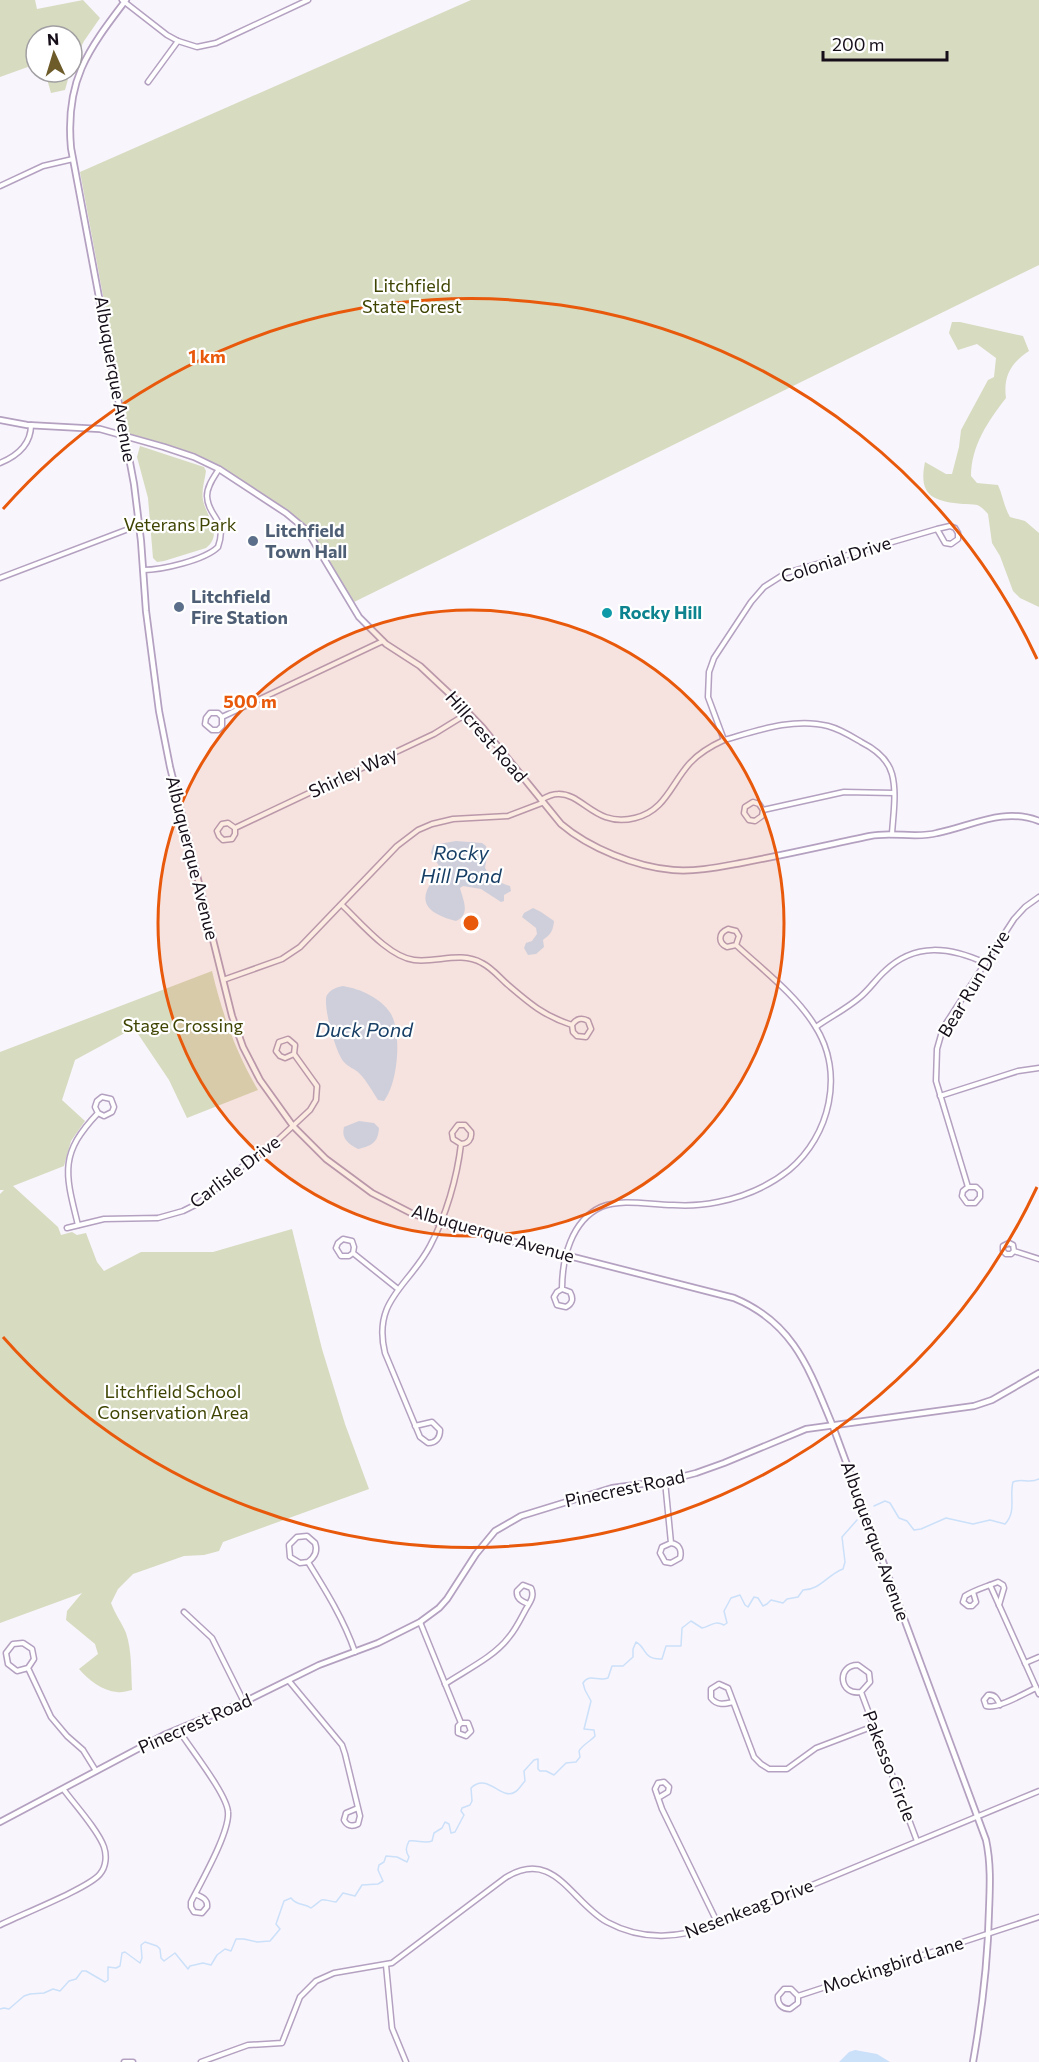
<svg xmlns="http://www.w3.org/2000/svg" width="1039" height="2062" font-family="Commissioner,sans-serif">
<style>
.green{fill:#d7dbc0}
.water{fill:#cbe0f9}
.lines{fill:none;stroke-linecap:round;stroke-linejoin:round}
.stream{stroke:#cbe0f9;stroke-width:1.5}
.minor-casing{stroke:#b4a1c1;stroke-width:7}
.tertiary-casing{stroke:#b4a1c1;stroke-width:8}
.minor{stroke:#fff;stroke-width:4}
.tertiary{stroke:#fff;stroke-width:4.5}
.ring{fill:none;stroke:#e8590c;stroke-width:3}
.service-dot{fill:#5c6f8a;stroke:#fff;stroke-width:2}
.culture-dot{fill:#0f9aa8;stroke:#fff;stroke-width:2}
.labels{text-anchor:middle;stroke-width:4.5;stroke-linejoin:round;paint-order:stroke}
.park-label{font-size:18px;fill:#3f4402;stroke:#fff}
.street-label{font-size:18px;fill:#160f1a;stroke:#fff}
.service-label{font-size:18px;font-weight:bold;fill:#4e5e75;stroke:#fff;text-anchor:start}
.culture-label{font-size:18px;font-weight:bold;fill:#0d838f;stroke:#fff;text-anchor:start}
.water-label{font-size:20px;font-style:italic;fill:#173e65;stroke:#fff}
.centre{fill:#e8590c;stroke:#fff;stroke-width:3}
.ring-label{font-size:18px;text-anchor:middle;font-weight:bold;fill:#e8590c;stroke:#fff;stroke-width:4.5;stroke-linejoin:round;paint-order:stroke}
</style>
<rect width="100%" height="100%" fill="#f9f5fc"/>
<g class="green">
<polygon points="0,0 35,0 37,9 83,0 100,18 84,41 72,65 72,36 36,36 36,64 0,77"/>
<polygon points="471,0 1039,0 1039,265 352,603 321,547 312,536 263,495 221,467 195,454 129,435 80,172"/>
<polygon points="45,72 70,72 65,90 51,93"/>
<path d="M952 322H960L1023 336 1029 351C1011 363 1003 376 1006 398 988 421 971 446 971 476L977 483 998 485C1003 496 1004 507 1010 517L1025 521 1039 533V607L1020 598 1013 591 1000 556 992 543 988 514C985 511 981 506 977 505 973 504 967 504 963 504 933 501 918 496 925 462L946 474H952L959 447 961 430 988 380 994 377 996 358 977 344 958 350 949 333Z"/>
<path d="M140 446 204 467 206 471C205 480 201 490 203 500 206 516 224 534 206 548L164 561 157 562 153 558 148 498 137 457Z"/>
<path d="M212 971C222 1013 236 1053 258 1090L187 1118 169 1080 134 1028 75 1060 62 1100 85 1121 71 1141 64 1166 13 1186 58 1227 61 1235 72 1232 77 1235 86 1233 97 1262 104 1271 141 1252H213L292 1229 322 1349 345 1424 369 1489 223 1542 219 1551 204 1555 184 1556 133 1574 118 1589 111 1603C115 1614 122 1623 126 1633 132 1651 131 1671 132 1690 127 1691 121 1693 117 1692 103 1691 88 1680 79 1669L98 1654 95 1644 66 1620 67 1611 82 1593 0 1623V1194L4 1190H0V1052Z"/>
</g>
<g class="water">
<path d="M456 841 482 843 486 846 487 856 485 868C491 878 499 883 510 886L511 891 504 895V901L501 902 481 889 463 886 460 888C463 900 471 914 456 921 424 913 415 899 439 873V866L431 853 433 845Z"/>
<path d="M533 908 541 912 554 921C553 931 551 934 543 940L544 947 536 954 528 955 524 948 526 943 532 941 537 934 536 928 522 917 524 913Z"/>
<path d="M343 986C361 989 381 998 391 1014 402 1034 398 1083 384 1101L378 1100C372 1091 367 1081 359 1073 355 1069 348 1067 344 1062 336 1054 322 1004 327 995 331 989 337 987 343 986Z"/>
<path d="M359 1121 374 1123 379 1128C378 1143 371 1146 358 1149 348 1144 341 1138 344 1127Z"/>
<polygon points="855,2050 877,2054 890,2062 839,2062 849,2052"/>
</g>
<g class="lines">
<g class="stream">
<path d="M874 1506 885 1501 890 1503 899 1518 907 1521 914 1530 921 1529 946 1518 973 1524 990 1520 1005 1524C1017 1511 1009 1497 1013 1482 1021 1478 1030 1484 1039 1479"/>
<path d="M0 2009 4 2008 9 2009 24 1996 30 1994 44 1993 53 1989 60 1991 69 1981 76 1979 82 1971H86L105 1982 108 1980V1967L116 1968 120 1966 122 1953 125 1952 140 1963 142 1958 141 1945 145 1942 157 1946 160 1949 161 1958 164 1961 175 1953 188 1969 190 1966 203 1963 211 1965 217 1955 225 1949 231 1951 236 1939H244L257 1942 270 1941 280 1929 276 1924 284 1901 291 1898C297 1906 304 1903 311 1908 326 1897 318 1899 336 1902L343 1893 355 1896 362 1885 378 1884 383 1881 378 1870 379 1865 384 1862 386 1856 397 1857 407 1862 409 1857C405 1851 406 1847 409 1841 418 1840 425 1844 432 1841L434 1833 442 1828 445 1822 449 1824 451 1833 455 1832 464 1815 461 1811 462 1808 470 1805 472 1801 471 1788C488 1772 501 1801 515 1792 519 1790 522 1784 525 1781L524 1771 534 1760 538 1759V1769L540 1771H546L554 1775 566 1763 576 1762 580 1757 579 1751C583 1744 590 1742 595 1736L594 1730 584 1729 591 1701 585 1690 583 1683C589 1673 598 1682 608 1678L612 1666H623L633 1657V1649L636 1642C647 1648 643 1660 662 1659L666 1646H681L682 1628 691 1621 702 1628C711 1626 714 1620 724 1625L727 1623 724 1611 731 1598 740 1595 745 1605 748 1607 754 1597 758 1598 763 1606 767 1604 771 1600 783 1603 787 1599 798 1597 803 1590C820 1590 827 1575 843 1569L845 1562 842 1537 857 1520"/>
</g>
<defs>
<g id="minor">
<polyline points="122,0 167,35 178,41 197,47 216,43 308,0"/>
<polyline points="148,82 178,41"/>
<polyline points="0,186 43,166 73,159"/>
<path d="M0 463C17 456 31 445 31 425"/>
<path d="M143 570C162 570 205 560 218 547 228 519 208 518 207 496 207 486 214 477 219 469"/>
<polyline points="0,578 139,525"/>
<polyline points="222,717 222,726 218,730 212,730 205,724 206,718 210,713 218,713 222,717 383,641"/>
<polyline points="724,740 708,697 709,672 714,658 751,602 764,587 786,573 937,529 950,526 955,528 958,533 958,539 951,544 945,543 937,529"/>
<path d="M541 800C546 797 552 794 558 794 583 793 595 828 635 818 665 811 671 784 690 763 699 753 711 746 724 740 756 731 794 717 828 726 840 729 851 736 861 742 875 749 888 759 892 774 897 793 893 816 892 834"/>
<polyline points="763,810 762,816 755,821 749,820 744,813 745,807 753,802 759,804 763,810 844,792 894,793"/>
<polyline points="235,828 235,834 232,839 223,840 219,836 217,831 222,824 228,823 235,828 434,734 468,713"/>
<path d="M342 905C360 922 389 957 414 960 437 963 460 951 482 963 492 968 499 977 507 984 529 1003 544 1016 572 1025L573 1032 577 1036 586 1037 591 1029 588 1021C582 1017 576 1019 572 1025"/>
<polyline points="223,980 282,959 300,947 397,846 418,830 432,824 453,819 508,816 542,803"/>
<path d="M816 1027C830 1017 846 1009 859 998 869 990 876 979 885 971 915 942 950 947 985 963"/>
<polyline points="940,1096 1018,1071 1039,1068"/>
<polyline points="968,1187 976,1187 980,1191 980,1197 975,1203 967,1203 962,1196 963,1191 968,1187 936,1081 937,1049 943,1028 1014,919 1025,907 1039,897"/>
<path d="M78 1225C65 1173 59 1154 98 1113L104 1116 112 1112 114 1107 111 1099 102 1097 97 1101 95 1107 98 1113"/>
<polyline points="67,1228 104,1219 158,1218 183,1211 199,1203 244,1165 266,1151 310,1110 316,1100 317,1086 294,1054 295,1045 288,1039 279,1042 276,1051 280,1056 285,1058 294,1054"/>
<polyline points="1014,1251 1013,1245 1009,1243 1003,1246 1003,1251 1006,1254 1011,1254 1014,1251 1039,1259"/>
<polyline points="353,1253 349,1256 341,1256 336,1248 338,1243 343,1239 352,1241 354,1247 353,1253 398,1289"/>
<path d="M562 1289 570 1292C574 1299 572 1304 566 1307L557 1305 554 1297 557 1292 562 1289C562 1259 571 1221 601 1207 623 1198 650 1205 673 1205 688 1206 704 1205 718 1202 743 1197 769 1186 789 1170 830 1136 845 1073 815 1026 796 995 763 970 736 945L739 936 736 931 728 929C718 933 718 943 727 947L736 945"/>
<path d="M415 1426 432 1422 440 1430C440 1438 436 1443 428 1443L420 1437 385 1353C372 1300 409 1286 430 1246 446 1216 457 1178 461 1144 468 1144 472 1139 471 1132L465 1125H458L452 1133 453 1139 461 1144"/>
<path d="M665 1481 671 1543 662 1547 660 1553 665 1562 671 1563 680 1558C682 1550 679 1544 671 1543"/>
<path d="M308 1562 300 1563 290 1557 289 1545 297 1537 307 1536 315 1543C318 1551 315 1557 308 1562 326 1591 344 1620 355 1652"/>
<polyline points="990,1585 998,1582 1003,1585 1004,1588 999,1605"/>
<path d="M973 1592 976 1602 972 1606H968L963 1602 965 1596C973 1591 982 1588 990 1585L1039 1694"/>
<polyline points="184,1612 212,1638 244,1702"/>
<polyline points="420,1622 461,1723 468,1723 471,1731 466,1736 458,1733 458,1726 461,1723"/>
<polyline points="1025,1663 1039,1657"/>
<polyline points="28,1668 17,1671 8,1664 6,1653 13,1644 23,1643 32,1649 34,1659 28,1668 51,1717 67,1736 83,1750 96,1771"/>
<path d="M289 1681 342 1745 345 1754 360 1816 358 1824C352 1827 347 1826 344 1820L346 1813 358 1808"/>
<path d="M445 1684C466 1670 494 1657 509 1637 516 1629 521 1618 526 1609 530 1602 535 1596 531 1588L523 1585 517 1591C516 1599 522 1601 528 1604"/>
<path d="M861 1692C839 1696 836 1665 858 1665L869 1673 870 1682 861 1692 917 1841"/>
<path d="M733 1702C725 1704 717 1706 711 1698V1689L719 1684 728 1688 754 1757 761 1764 769 1769H787L816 1748 874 1726"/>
<path d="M1000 1705C997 1699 995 1694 988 1695L984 1700 986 1706C996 1710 1025 1693 1036 1688"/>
<path d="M178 1729C189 1747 227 1794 228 1812 230 1832 201 1882 191 1902V1907L194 1912 202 1913 207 1907C208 1899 202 1897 195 1894"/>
<polyline points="658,1798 668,1792 669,1787 664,1782 658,1783 655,1789 662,1809 718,1924"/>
<path d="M0 1925C20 1915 89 1888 100 1874 106 1867 107 1856 104 1847 98 1830 75 1805 64 1790"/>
<polyline points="386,1965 392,2028 406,2062"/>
<path d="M798 1996V2003L790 2009C782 2009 777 2004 778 1996L784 1989H791L798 1996 1039 1917"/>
<polyline points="124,2062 133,2062"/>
<path d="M201 2062 248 2045 282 2043 300 1997 316 1981 334 1973 392 1963 505 1878C554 1847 571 1902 607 1922 644 1942 680 1938 718 1924L1039 1791"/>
</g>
<g id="tertiary">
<path d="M126 0C87 51 65 81 71 148L134 484 141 541 146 611 159 711 170 767 232 1016 243 1047 260 1080 293 1126 326 1159 372 1193 411 1213 440 1223 734 1298C794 1323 809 1369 832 1424L986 1840C991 1863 990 1886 989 1910 988 1961 982 2011 973 2062"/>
<path d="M0 420 27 425 100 429 164 447 194 457 219 469 286 513 304 528 311 537 359 617 386 644 420 666 453 697 482 727 561 824C589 848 636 867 673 870 695 872 719 867 741 863 784 855 827 845 870 836 892 831 915 839 937 833 972 826 1003 807 1039 821"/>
<polyline points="0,1822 164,1735 244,1702 319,1665 378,1643 420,1622 439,1608 447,1599 476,1554 495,1531 521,1516 612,1488 665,1481 696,1473 724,1463 806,1429 974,1406 992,1400 1039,1373"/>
</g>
</defs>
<use href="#minor" class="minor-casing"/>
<use href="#tertiary" class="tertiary-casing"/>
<use href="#minor" class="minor"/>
<use href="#tertiary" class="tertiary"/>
</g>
<circle cx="471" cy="923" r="313" fill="#e8590c" fill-opacity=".12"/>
<g class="ring">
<circle cx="471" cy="923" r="313"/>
<path d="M1037 1187A625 625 0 0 1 3 1337M3 509A625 625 0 0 1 1037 659"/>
</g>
<g class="service-dot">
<circle cx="253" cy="541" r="6"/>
<circle cx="179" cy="607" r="6"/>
</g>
<circle class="culture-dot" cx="607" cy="613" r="6"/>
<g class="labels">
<g class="park-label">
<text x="412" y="292">Litchfield<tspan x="412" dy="21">State Forest</tspan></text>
<text x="180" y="531">Veterans Park</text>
<text x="183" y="1032">Stage Crossing</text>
<text x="173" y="1398">Litchfield School<tspan x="173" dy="21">Conservation Area</tspan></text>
</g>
<g class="street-label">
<text transform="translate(115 379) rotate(80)" y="6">Albuquerque Avenue</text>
<text transform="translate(836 560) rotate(-18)" y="6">Colonial Drive</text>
<text transform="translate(486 737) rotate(49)" y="6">Hillcrest Road</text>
<text transform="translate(353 773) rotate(-25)" y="6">Shirley Way</text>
<text transform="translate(192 858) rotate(76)" y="6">Albuquerque Avenue</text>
<text transform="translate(974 984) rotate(-59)" y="6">Bear Run Drive</text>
<text transform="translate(235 1172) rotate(-37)" y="6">Carlisle Drive</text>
<text transform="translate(493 1234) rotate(16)" y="6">Albuquerque Avenue</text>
<text transform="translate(625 1489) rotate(-12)" y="6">Pinecrest Road</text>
<text transform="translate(875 1541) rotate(70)" y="6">Albuquerque Avenue</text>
<text transform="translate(195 1724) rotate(-24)" y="6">Pinecrest Road</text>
<text transform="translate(889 1766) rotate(69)" y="6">Pakesso Circle</text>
<text transform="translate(749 1909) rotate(-21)" y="6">Nesenkeag Drive</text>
<text transform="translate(893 1965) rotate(-18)" y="6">Mockingbird Lane</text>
</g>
<g class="service-label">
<text x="265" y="537">Litchfield<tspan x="265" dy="21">Town Hall</tspan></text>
<text x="191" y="603">Litchfield<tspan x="191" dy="21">Fire Station</tspan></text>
</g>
<g class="culture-label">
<text x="619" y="619">Rocky Hill</text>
</g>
<g class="water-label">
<text x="461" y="860">Rocky<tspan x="461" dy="23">Hill Pond</tspan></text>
<text x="364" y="1037">Duck Pond</text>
</g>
</g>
<circle cx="471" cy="923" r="9" class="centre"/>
<g class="ring-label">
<text x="207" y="363">1 km</text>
<text x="250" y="708">500 m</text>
</g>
<g transform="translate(54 54) rotate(356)"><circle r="28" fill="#ffffff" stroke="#a29fa3" stroke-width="1.5"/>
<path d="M0-4.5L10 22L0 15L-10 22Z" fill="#6d5c2a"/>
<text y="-9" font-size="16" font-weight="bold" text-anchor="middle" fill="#160f1a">N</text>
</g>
<path d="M823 51v9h124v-9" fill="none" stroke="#160f1a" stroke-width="3"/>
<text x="832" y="51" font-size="18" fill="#160f1a" stroke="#ffffff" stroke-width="4.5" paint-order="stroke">200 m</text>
</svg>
